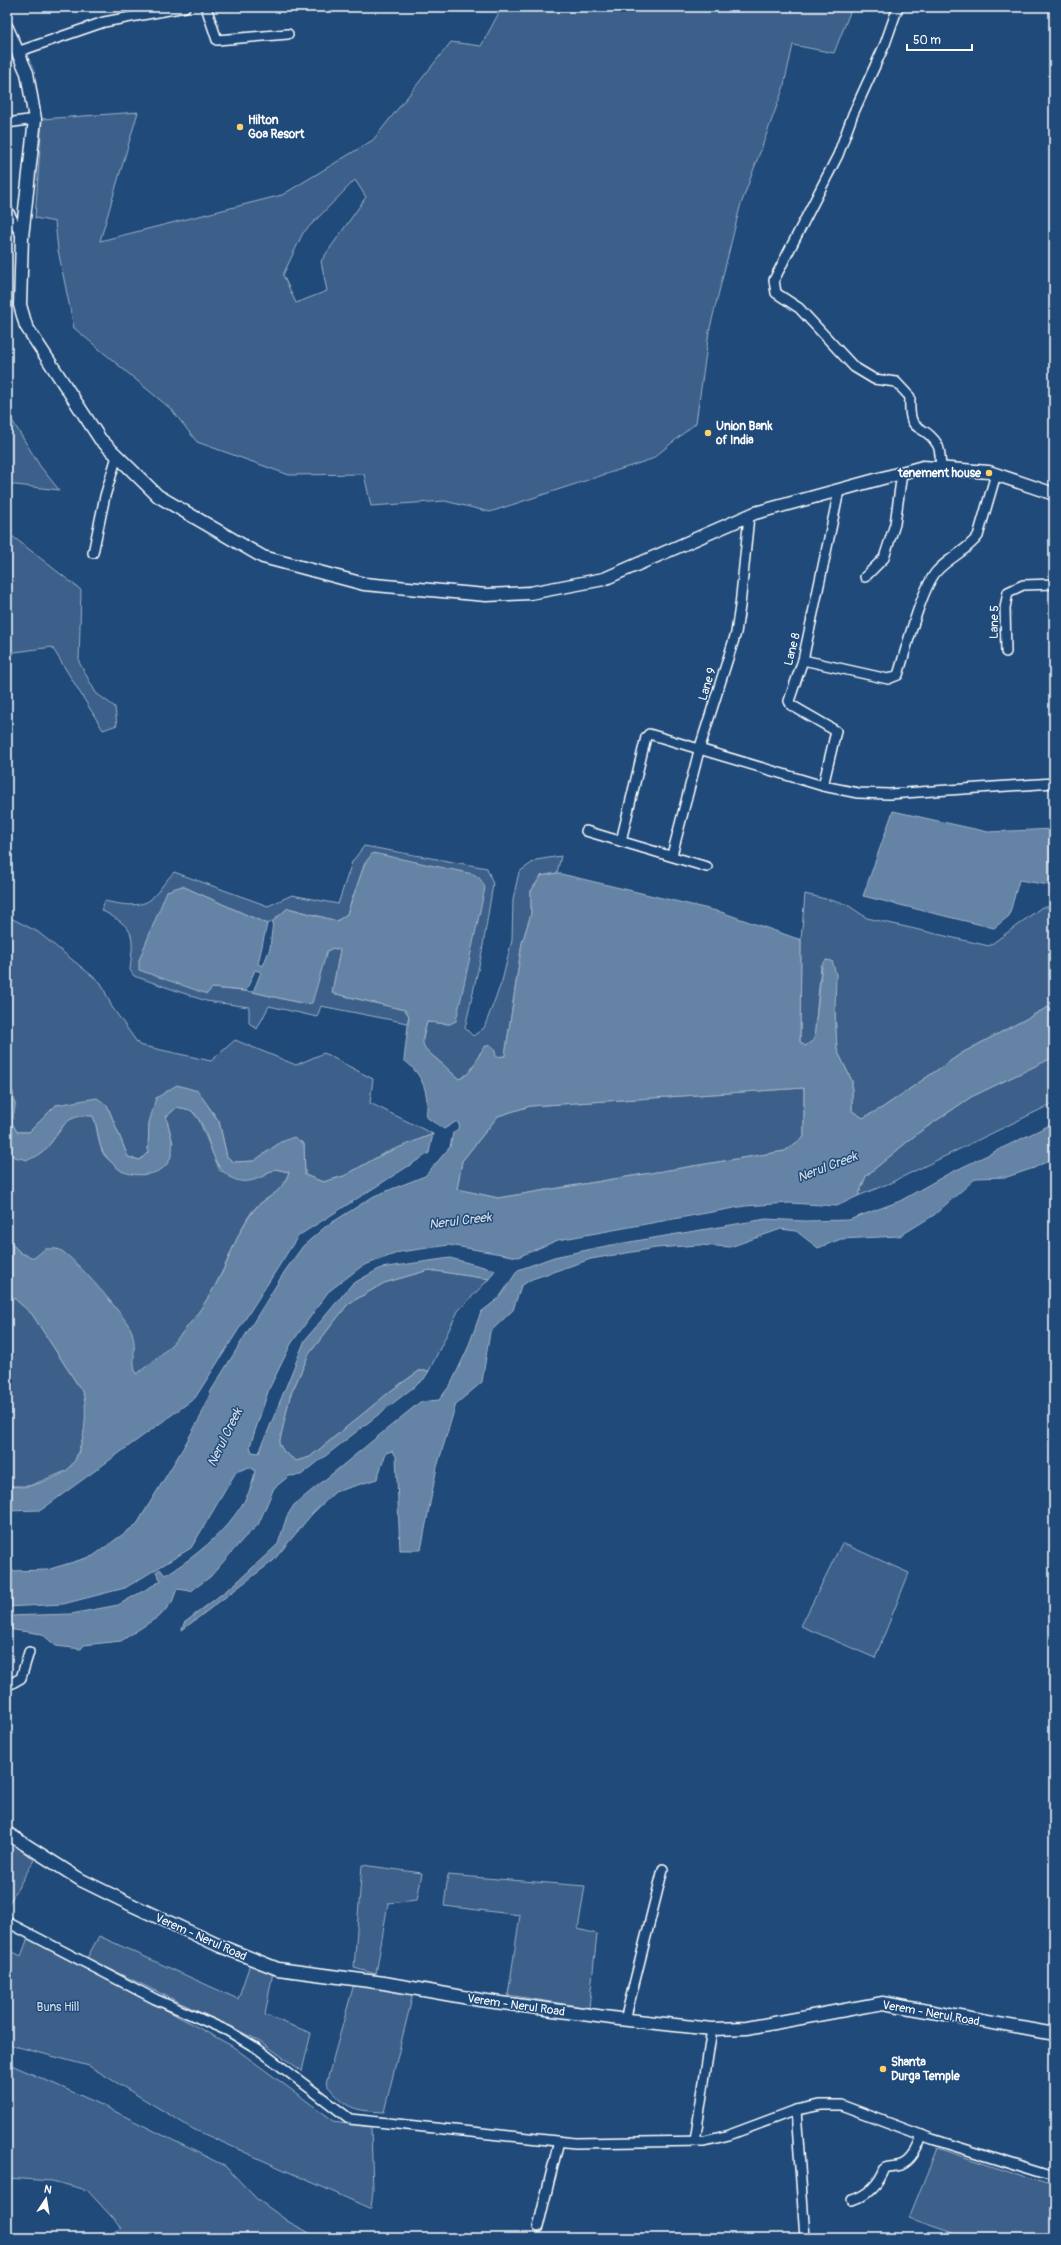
<svg xmlns="http://www.w3.org/2000/svg" width="1061" height="2245" font-family="Pangolin,sans-serif">
<style>
.green{fill:#3c618b;stroke:#9eb0c5;fill-rule:evenodd}
.water{fill:#6583a4;stroke:#a3b5c8;fill-rule:evenodd}
.lines{fill:none;stroke-linecap:round;stroke-linejoin:round}
.street-casing{stroke:#fff;stroke-width:12}
.secondary-casing{stroke:#fff;stroke-width:15}
.street{stroke:#1f4a7a;stroke-width:9}
.secondary{stroke:#1f4a7a;stroke-width:12}
.poi-dot{fill:#ffd166;stroke:#1f4a7a;stroke-width:1.5}
.labels{text-anchor:middle;stroke-width:3;stroke-linejoin:round;paint-order:stroke}
.poi-label{font-size:12px;font-weight:bold;fill:#fff;stroke:#1f4a7a;text-anchor:start}
.street-label{font-size:12px;fill:#fff;stroke:#1f4a7a}
.park-label{font-size:12px;fill:#d8dfe8;stroke:#1f4a7a}
.water-label{font-size:13px;font-style:italic;fill:#d8e0e8;stroke:#1f4a7a}
</style>
<rect width="100%" height="100%" fill="#1f4a7a"/>
<filter id="ink" filterUnits="userSpaceOnUse"><feTurbulence type="fractalNoise" baseFrequency=".025" numOctaves="2"/><feDisplacementMap in="SourceGraphic" scale="8" xChannelSelector="R" yChannelSelector="G"/><feConvolveMatrix kernelMatrix="1 2 1 2 8 2 1 2 1" color-interpolation-filters="sRGB"/></filter>
<g filter="url(#ink)">
<g class="green">
<path d="M502 7H852L834 53 793 45 783 89 740 207 709 332 696 423 652 459 490 512 445 501 371 506 364 474 289 475 197 442 172 410 74 328 58 250 55 222 35 218 42 119 138 112 100 241 282 195 373 140 451 42 481 46ZM355 180 366 197 321 261 327 291 296 303 283 275 303 233Z"/>
<polygon points="7,412 40,466 59,490 7,484"/>
<polygon points="7,532 81,590 79,662 96,693 115,707 117,725 103,730 52,647 15,652 7,655"/>
<path d="M364 846 487 868 493 884 482 952 465 1028 473 1036 484 1028 502 981 512 940 513 899 519 872 536 860 561 856 557 873 541 876 531 891V914L522 943 505 1056 495 1057 480 1053C475 1064 471 1074 459 1079L425 1049 422 1043 427 1022 450 1024 365 863 347 914 337 921 288 908 273 921 267 924 182 886 212 988 253 992 305 1004 327 951 333 948 340 950 332 993 405 1010 409 1016 407 1023 321 1006 317 1017 269 1006 257 1029 249 1023V1007L206 1001 134 976 130 970C134 932 136 929 101 910L105 901C118 904 142 909 152 898 160 890 166 880 174 872L268 906 292 895 338 904 352 862Z"/>
<polygon points="805,894 846,904 867,918 989,946 1042,907 1054,907 1054,1004 962,1053 882,1108 863,1118 852,1111 852,1081 837,1050 835,1011 821,965 814,1041 805,1046 800,1042 801,940"/>
<polygon points="7,916 38,932 101,983 112,1007 139,1045 211,1061 235,1040 296,1065 324,1053 373,1079 370,1103 433,1134 383,1154 344,1176 323,1182 305,1175 304,1144 281,1142 254,1161 234,1162 227,1157 219,1121 198,1092 149,1123 148,1152 140,1160 128,1157 107,1105 56,1105 29,1132 17,1132 12,1123 15,1105 12,1089 7,1087"/>
<polygon points="1054,1057 1054,1103 890,1183 858,1196 866,1176 918,1133 971,1097"/>
<polygon points="804,1088 804,1137 785,1151 498,1198 457,1189 462,1161 498,1116 530,1106"/>
<path d="M177 1107 191 1110 199 1120 220 1171 264 1176 275 1169 289 1172C280 1198 264 1195 251 1213 240 1228 230 1256 221 1274 202 1314 173 1349 136 1375L132 1361 134 1347 34 1259 21 1253 7 1239V1150L14 1157 50 1144 67 1121 79 1115 93 1116C98 1128 98 1145 104 1155 109 1161 117 1167 123 1172L173 1143 166 1117Z"/>
<polygon points="429,1270 489,1279 458,1311 429,1371 419,1371 392,1390 310,1457 296,1461 284,1452 279,1444 290,1396 309,1354 348,1304 384,1283"/>
<polygon points="7,1292 32,1314 83,1393 87,1406 84,1434 75,1461 66,1471 29,1486 7,1486"/>
<polygon points="842,1543 909,1573 875,1658 801,1626"/>
<polygon points="9,1841 34,1860 7,1907 7,1846"/>
<polygon points="362,1865 422,1873 417,1900 388,1903 376,1974 354,1968"/>
<polygon points="448,1875 585,1886 578,1929 597,1934 589,2008 508,1995 520,1915 444,1906"/>
<polygon points="29,1935 232,2046 334,2121 371,2127 373,2190 371,2209 193,2129 89,2066 7,2044 7,1949 21,1956"/>
<polygon points="99,1936 238,1999 250,1964 273,1972 265,2015 311,2033 302,2071 260,2041 87,1958"/>
<path d="M354 1984 413 1994 384 2112C351 2110 347 2109 326 2084Z"/>
<polygon points="7,2063 102,2105 225,2166 257,2199 289,2222 319,2238 104,2238 122,2228 87,2190 52,2181 7,2178"/>
<polygon points="937,2148 1054,2187 1054,2238 967,2238 909,2218"/>
</g>
<g class="water">
<polygon points="893,811 988,832 1054,829 1054,886 1019,880 1009,916 994,928 863,896"/>
<path d="M373 853 473 874C480 877 482 881 485 888L456 1021 450 1024 427 1022C419 1046 422 1047 440 1062 447 1067 452 1074 459 1079 473 1074 476 1059 484 1047L490 1045 495 1051 496 1057 505 1056 522 943 531 914V891L541 876 557 873 721 912 801 940 800 1042 805 1046 814 1040 822 965 826 960 832 961 836 974 835 1011 837 1050 852 1081V1111L863 1118 882 1108 962 1053 1054 1004V1057L971 1097 918 1133 866 1176 858 1196 837 1206 790 1203 745 1206 558 1240 518 1257 449 1245 400 1252 362 1266 328 1292 291 1344 269 1389 250 1446 252 1452 259 1453 305 1340 352 1284 381 1268 450 1258 495 1270 489 1279 429 1270 384 1283 348 1304 309 1354 290 1396 279 1444 284 1452 296 1461 310 1457 392 1390 419 1371H429L424 1379 301 1475 289 1476 274 1488 258 1525 244 1538 210 1577 191 1591 177 1589 172 1602 161 1615 121 1641 84 1645 81 1649 56 1646 42 1634 7 1629V1616L71 1614 118 1605 161 1581 156 1572 160 1569 165 1575C199 1556 251 1512 255 1470L249 1467 236 1472 191 1548 125 1588 63 1604 7 1607V1571L47 1570 93 1556 137 1524 182 1450 201 1416 211 1391 285 1271 303 1246 325 1227 374 1196 425 1176 450 1147 453 1133 460 1127 457 1121 444 1129 426 1117C430 1094 423 1075 404 1060L409 1016 405 1010 332 993 340 950 333 948 327 951 312 1003 305 1004 253 992 261 972 255 970 246 991 212 988 207 994 139 970V960L167 891 182 886 267 924 258 964 263 966 270 948 273 921 288 908 337 921 347 914 365 863ZM804 1088V1137L785 1151 498 1198 457 1189 462 1161 498 1116 530 1106Z"/>
<path d="M177 1085 198 1091 219 1122 227 1157 234 1162 254 1161 281 1142 294 1137 304 1144 305 1175 323 1182 344 1176 383 1154 433 1134 429 1153 298 1236 195 1398 41 1510 7 1511V1486C14 1486 22 1488 29 1486 36 1485 60 1476 66 1471 84 1457 89 1413 83 1393L32 1314 7 1292V1239L21 1253 34 1258 45 1249C49 1249 56 1248 60 1250 73 1256 128 1319 132 1332 137 1347 131 1360 136 1374 172 1350 198 1317 219 1279 230 1258 237 1233 251 1214 263 1196 281 1197 289 1172L275 1169C261 1178 246 1187 230 1177 207 1163 212 1129 192 1111 188 1109 181 1108 177 1107L166 1117C169 1130 175 1142 171 1156 166 1175 140 1178 124 1172 118 1170 110 1161 106 1156 97 1147 99 1128 93 1116 60 1113 61 1135 42 1153 38 1156 32 1158 28 1160L14 1157 7 1150V1087L12 1089 15 1105 12 1123 17 1132H29L56 1105 97 1098 107 1105 128 1157 140 1160 148 1152 149 1123 156 1098Z"/>
<polygon points="1054,1123 1054,1158 1034,1168 1007,1177 976,1178 934,1215 900,1236 841,1239 818,1248 796,1231 781,1229 730,1247 699,1245 656,1248 591,1259 532,1279 521,1286 513,1310 490,1332 482,1382 456,1404 437,1467 421,1550 400,1550 396,1456 392,1451 386,1453 377,1479 335,1492 312,1514 273,1561 182,1630 184,1623 236,1583 278,1544 287,1516 294,1505 420,1402 439,1400 451,1384 467,1350 481,1312 499,1298 518,1270 554,1257 606,1246 766,1219 805,1221 849,1220 900,1201 946,1175"/>
</g>
<g class="lines">
<defs>
<g id="street">
<polyline points="206,7 217,40 288,34"/>
<path d="M898 7 885 44 853 114 838 155 774 280 776 293 799 308 854 367 874 379 896 382 910 397C908 438 922 420 937 444 941 450 940 461 941 468"/>
<polyline points="17,52 104,22 185,7"/>
<polyline points="7,123 35,119"/>
<polyline points="7,209 22,237"/>
<polyline points="93,553 105,496 117,456"/>
<polyline points="865,577 884,558 895,524 902,473"/>
<polyline points="1006,652 1005,608 1008,592 1023,585 1054,584"/>
<path d="M803 660 888 679 898 675C906 650 921 590 936 572 948 558 967 551 978 536L996 474"/>
<polyline points="823,786 836,731 791,705 789,701 803,660 839,491"/>
<polyline points="586,831 707,867"/>
<polyline points="621,841 646,737 649,734 823,786 858,793 889,794 1054,783"/>
<polyline points="672,855 700,747 736,633 740,606 749,516"/>
<polyline points="7,1686 21,1678 29,1652"/>
<polyline points="7,1922 155,1999 228,2031 258,2049 350,2119 575,2143 705,2141 729,2135 796,2110 821,2105 841,2105 932,2139 1054,2177"/>
<polyline points="625,2020 663,1869"/>
<polyline points="796,2110 805,2238"/>
<polyline points="695,2141 712,2029"/>
<path d="M852 2200C868 2195 879 2184 885 2168 890 2166 896 2167 901 2165 912 2161 919 2145 922 2135"/>
<polyline points="538,2227 559,2141"/>
</g>
<g id="secondary">
<polyline points="7,28 27,73 35,119 22,237 20,305 26,326 100,439 158,496 263,557 364,584 486,595 530,593 604,579 755,513 923,467 989,472 1054,494"/>
<polyline points="7,1833 81,1880 134,1906 220,1946 278,1969 384,1983 480,2000 619,2019 712,2029 747,2028 883,2003 1054,2034"/>
</g>
</defs>
<use href="#street" class="street-casing"/>
<use href="#secondary" class="secondary-casing"/>
<use href="#street" class="street"/>
<use href="#secondary" class="secondary"/>
</g>
</g>
<g class="poi-dot">
<circle cx="240" cy="127" r="4"/>
<circle cx="708" cy="433" r="4"/>
<circle cx="989" cy="473" r="4"/>
<circle cx="883" cy="2069" r="4"/>
</g>
<g class="labels">
<g class="poi-label">
<text x="248" y="124">Hilton<tspan x="248" dy="14">Goa Resort</tspan></text>
<text x="716" y="430">Union Bank<tspan x="716" dy="14">of India</tspan></text>
<text x="981" y="477" text-anchor="end">tenement house</text>
<text x="891" y="2066">Shanta<tspan x="891" dy="14">Durga Temple</tspan></text>
</g>
<g class="street-label">
<text transform="translate(994 622) rotate(-89)" y="4">Lane 5</text>
<text transform="translate(792 649) rotate(-76)" y="4">Lane 8</text>
<text transform="translate(707 684) rotate(-73)" y="4">Lane 9</text>
<text transform="translate(201 1937) rotate(24)" y="4">Verem - Nerul Road</text>
<text transform="translate(516 2005) rotate(8)" y="4">Verem - Nerul Road</text>
<text transform="translate(931 2013) rotate(10)" y="4">Verem - Nerul Road</text>
</g>
<g class="park-label">
<text x="58" y="2011">Buns Hill</text>
</g>
<g class="water-label">
<text transform="translate(827 1166) rotate(-21)" y="5">Nerul Creek</text>
<text transform="translate(460 1220) rotate(-7)" y="5">Nerul Creek</text>
<text transform="translate(224 1437) rotate(-64)" y="5">Nerul Creek</text>
</g>
</g>
<rect width="1061" height="2245" fill="none" stroke="#1f4a7a" stroke-width="24"/>
<rect x="12" y="12" width="1037" height="2221" fill="none" stroke="#fff" stroke-width="1.5" filter="url(#ink)"/>
<g transform="translate(46 2199) rotate(12)" stroke="#1f4a7a" stroke-width="3" paint-order="stroke">
<path d="M0-3L7 15L0 10L-7 15Z" fill="#ffffff"/>
<text y="-6" font-size="11" font-weight="bold" text-anchor="middle" fill="#ffffff">N</text>
</g>
<path d="M907 44v6h65v-6" fill="none" stroke="#ffffff" stroke-width="2"/>
<text x="913" y="44" font-size="12" fill="#ffffff" stroke="#1f4a7a" stroke-width="3" paint-order="stroke">50 m</text>
</svg>
